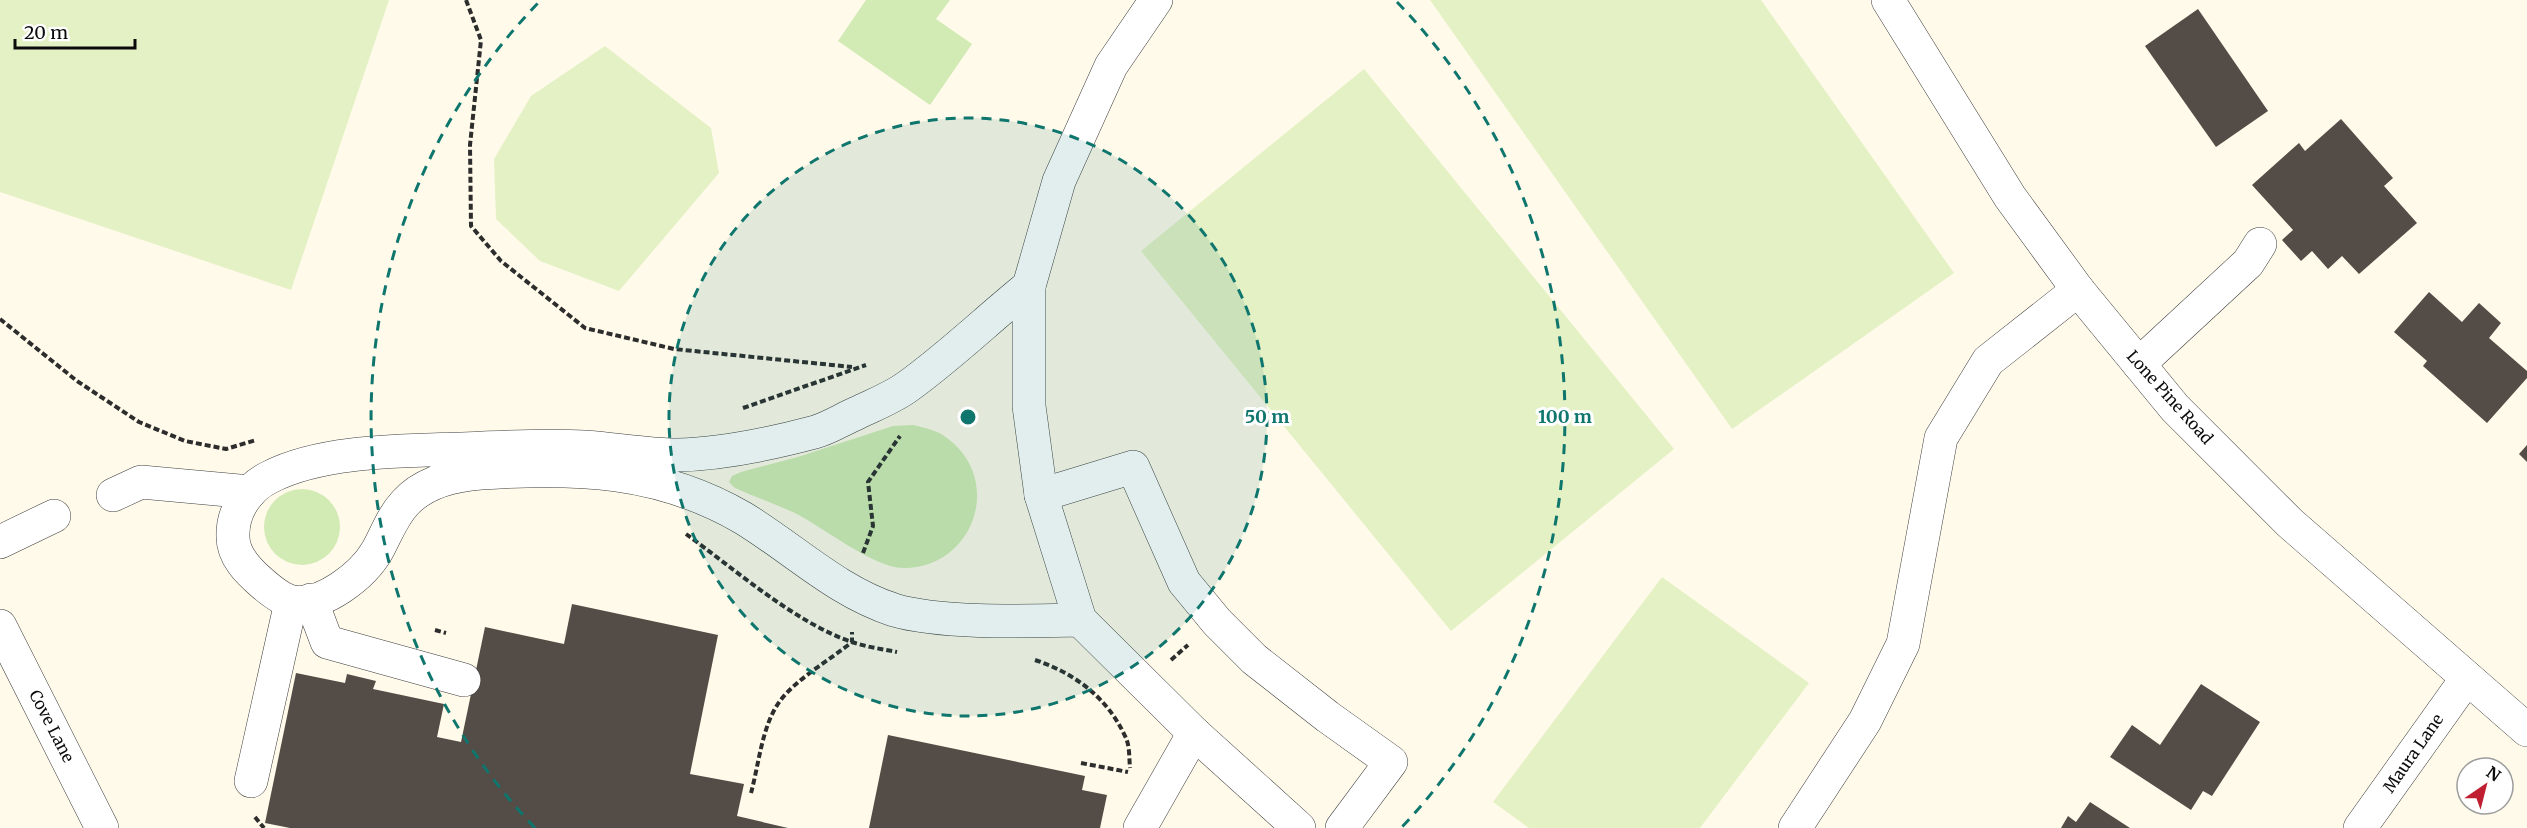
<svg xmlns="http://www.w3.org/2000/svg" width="2527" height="828" font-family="Merriweather,serif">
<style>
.green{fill:#d2eab3}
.pitch{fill:#e4f1c5}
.building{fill:#544c47}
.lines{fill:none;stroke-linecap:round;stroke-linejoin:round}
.minor-casing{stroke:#3e3e3e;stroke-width:34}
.path{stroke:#2d2d2d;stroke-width:4;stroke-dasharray:6 3;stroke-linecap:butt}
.minor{stroke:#fff;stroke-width:33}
.ring{fill:none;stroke:#0f766e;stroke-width:3;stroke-dasharray:10 8}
.labels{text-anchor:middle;stroke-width:6;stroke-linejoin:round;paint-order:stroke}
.street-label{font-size:16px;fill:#0b0b0b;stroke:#fff}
.centre{fill:#0f766e;stroke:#fff;stroke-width:3}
.ring-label{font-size:18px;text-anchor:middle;font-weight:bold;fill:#0f766e;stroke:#fff;stroke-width:6;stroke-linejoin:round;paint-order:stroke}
</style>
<rect width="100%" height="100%" fill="#fffaea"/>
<g class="green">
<polygon points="866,0 950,0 936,19 972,44 930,105 838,41"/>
<path d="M913 425C925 428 937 430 947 438 1005 481 973 568 904 568 875 569 823 527 795 513 775 504 755 497 735 488L729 482 732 476 741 472 801 456 893 426Z"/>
<circle cx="302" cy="527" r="38"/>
</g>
<g class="pitch">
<polygon points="0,0 389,0 291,290 0,192"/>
<polygon points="1430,0 1761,0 1954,273 1732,429"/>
<polygon points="605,46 711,128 719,173 619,291 540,261 496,219 494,159 531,96"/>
<polygon points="1364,69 1674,449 1451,631 1141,251"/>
<polygon points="1662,577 1809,683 1700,828 1529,828 1493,802"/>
</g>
<g class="building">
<polygon points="2198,9 2268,111 2216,147 2145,46"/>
<polygon points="2341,119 2393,178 2384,186 2417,223 2359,274 2342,256 2328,269 2312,251 2301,261 2282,240 2293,230 2252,185 2299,143 2305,151"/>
<polygon points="2429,292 2462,322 2479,303 2501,323 2489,338 2527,371 2527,378 2487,423 2423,366 2427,361 2394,332"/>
<polygon points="2527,445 2527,462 2519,454"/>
<polygon points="572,604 718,635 690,774 744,784 737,816 788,828 290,828 265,823 296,673 345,683 347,674 376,681 373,689 444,704 437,737 461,742 485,627 564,644"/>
<polygon points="2201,684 2260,722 2212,796 2203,791 2191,810 2110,757 2132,725 2160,745"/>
<polygon points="888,735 1085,776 1082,790 1107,795 1100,828 869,828"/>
<polygon points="2090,802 2130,828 2061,828 2068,816 2076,822"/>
</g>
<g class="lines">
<defs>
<g id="minor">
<polyline points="1156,0 1111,66 1059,181 1029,286 1029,406 1041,495 1080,620 1194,733 1299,828"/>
<polyline points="1888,0 2010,197 2078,290 2175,408 2290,523 2527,730"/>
<path d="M1029 286C988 319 949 357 907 387 892 398 873 405 857 413 843 419 829 428 815 432 770 444 723 454 677 455 646 455 615 449 584 447 544 445 502 447 462 449 404 451 322 450 270 477 247 488 232 512 233 537 233 556 248 571 262 583 270 590 282 600 293 602 323 607 363 575 377 551 386 535 392 517 405 503 424 482 454 475 481 473 576 467 659 469 743 518 794 549 836 591 894 610 941 624 1029 621 1080 620"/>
<polyline points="2139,364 2248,263 2260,244"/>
<polyline points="113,495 141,482 250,492"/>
<polyline points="1041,495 1133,467 1184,582 1217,622 1254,659 1328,717 1391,762 1342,828"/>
<polyline points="0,542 54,516"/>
<polyline points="311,600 327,642 464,680"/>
<polyline points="0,626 102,828"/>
<polyline points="251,781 291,602"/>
<polyline points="1140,828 1194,733"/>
<polyline points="1795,828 1865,721 1903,644 1941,438 1988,361 2078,290"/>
<polyline points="2360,828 2467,678"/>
</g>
</defs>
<use href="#minor" class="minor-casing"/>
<g class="path">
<polyline points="466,0 481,40 470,145 471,226 501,261 585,328 674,349 852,367"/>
<polyline points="0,319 77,381 139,422 185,441 226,449 256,440"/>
<polyline points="743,408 866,365"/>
<path d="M686 534C733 568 797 624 852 642 866 647 882 649 897 652"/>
<polyline points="863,553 873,526 868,482 900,436"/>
<polyline points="435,630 446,633"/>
<path d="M1035 660C1074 673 1107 697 1125 736 1130 745 1129 758 1130 768"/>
<polyline points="1171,660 1188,645"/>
<polyline points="1081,763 1128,772"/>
<path d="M751 793C759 764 762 725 780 701 796 679 830 660 852 642V632"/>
<polyline points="255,817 264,828"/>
</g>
<use href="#minor" class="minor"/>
</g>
<circle cx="968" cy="417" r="299" fill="#0f766e" fill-opacity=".12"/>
<g class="ring">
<circle cx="968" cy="417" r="299"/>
<path d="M535 828A597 597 0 0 1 539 2M1397 2A597 597 0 0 1 1401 828"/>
</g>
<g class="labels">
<g class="street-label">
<text transform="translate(2170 397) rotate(48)" y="6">Lone Pine Road</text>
<text transform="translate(52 726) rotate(63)" y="6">Cove Lane</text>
<text transform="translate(2413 753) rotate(-55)" y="6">Maura Lane</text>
</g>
</g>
<circle cx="968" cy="417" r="9" class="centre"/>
<g class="ring-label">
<text x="1267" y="423">50 m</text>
<text x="1565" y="423">100 m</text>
</g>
<g transform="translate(2485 786) rotate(35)"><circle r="28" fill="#ffffff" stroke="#9d9d9d" stroke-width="1.5"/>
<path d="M0-4.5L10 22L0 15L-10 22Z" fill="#bf1f30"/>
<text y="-9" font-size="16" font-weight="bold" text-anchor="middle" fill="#0b0b0b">N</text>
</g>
<path d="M15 39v9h120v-9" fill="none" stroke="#0b0b0b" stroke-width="3"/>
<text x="24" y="39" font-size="18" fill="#0b0b0b" stroke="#ffffff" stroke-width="4.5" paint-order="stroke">20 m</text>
</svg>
